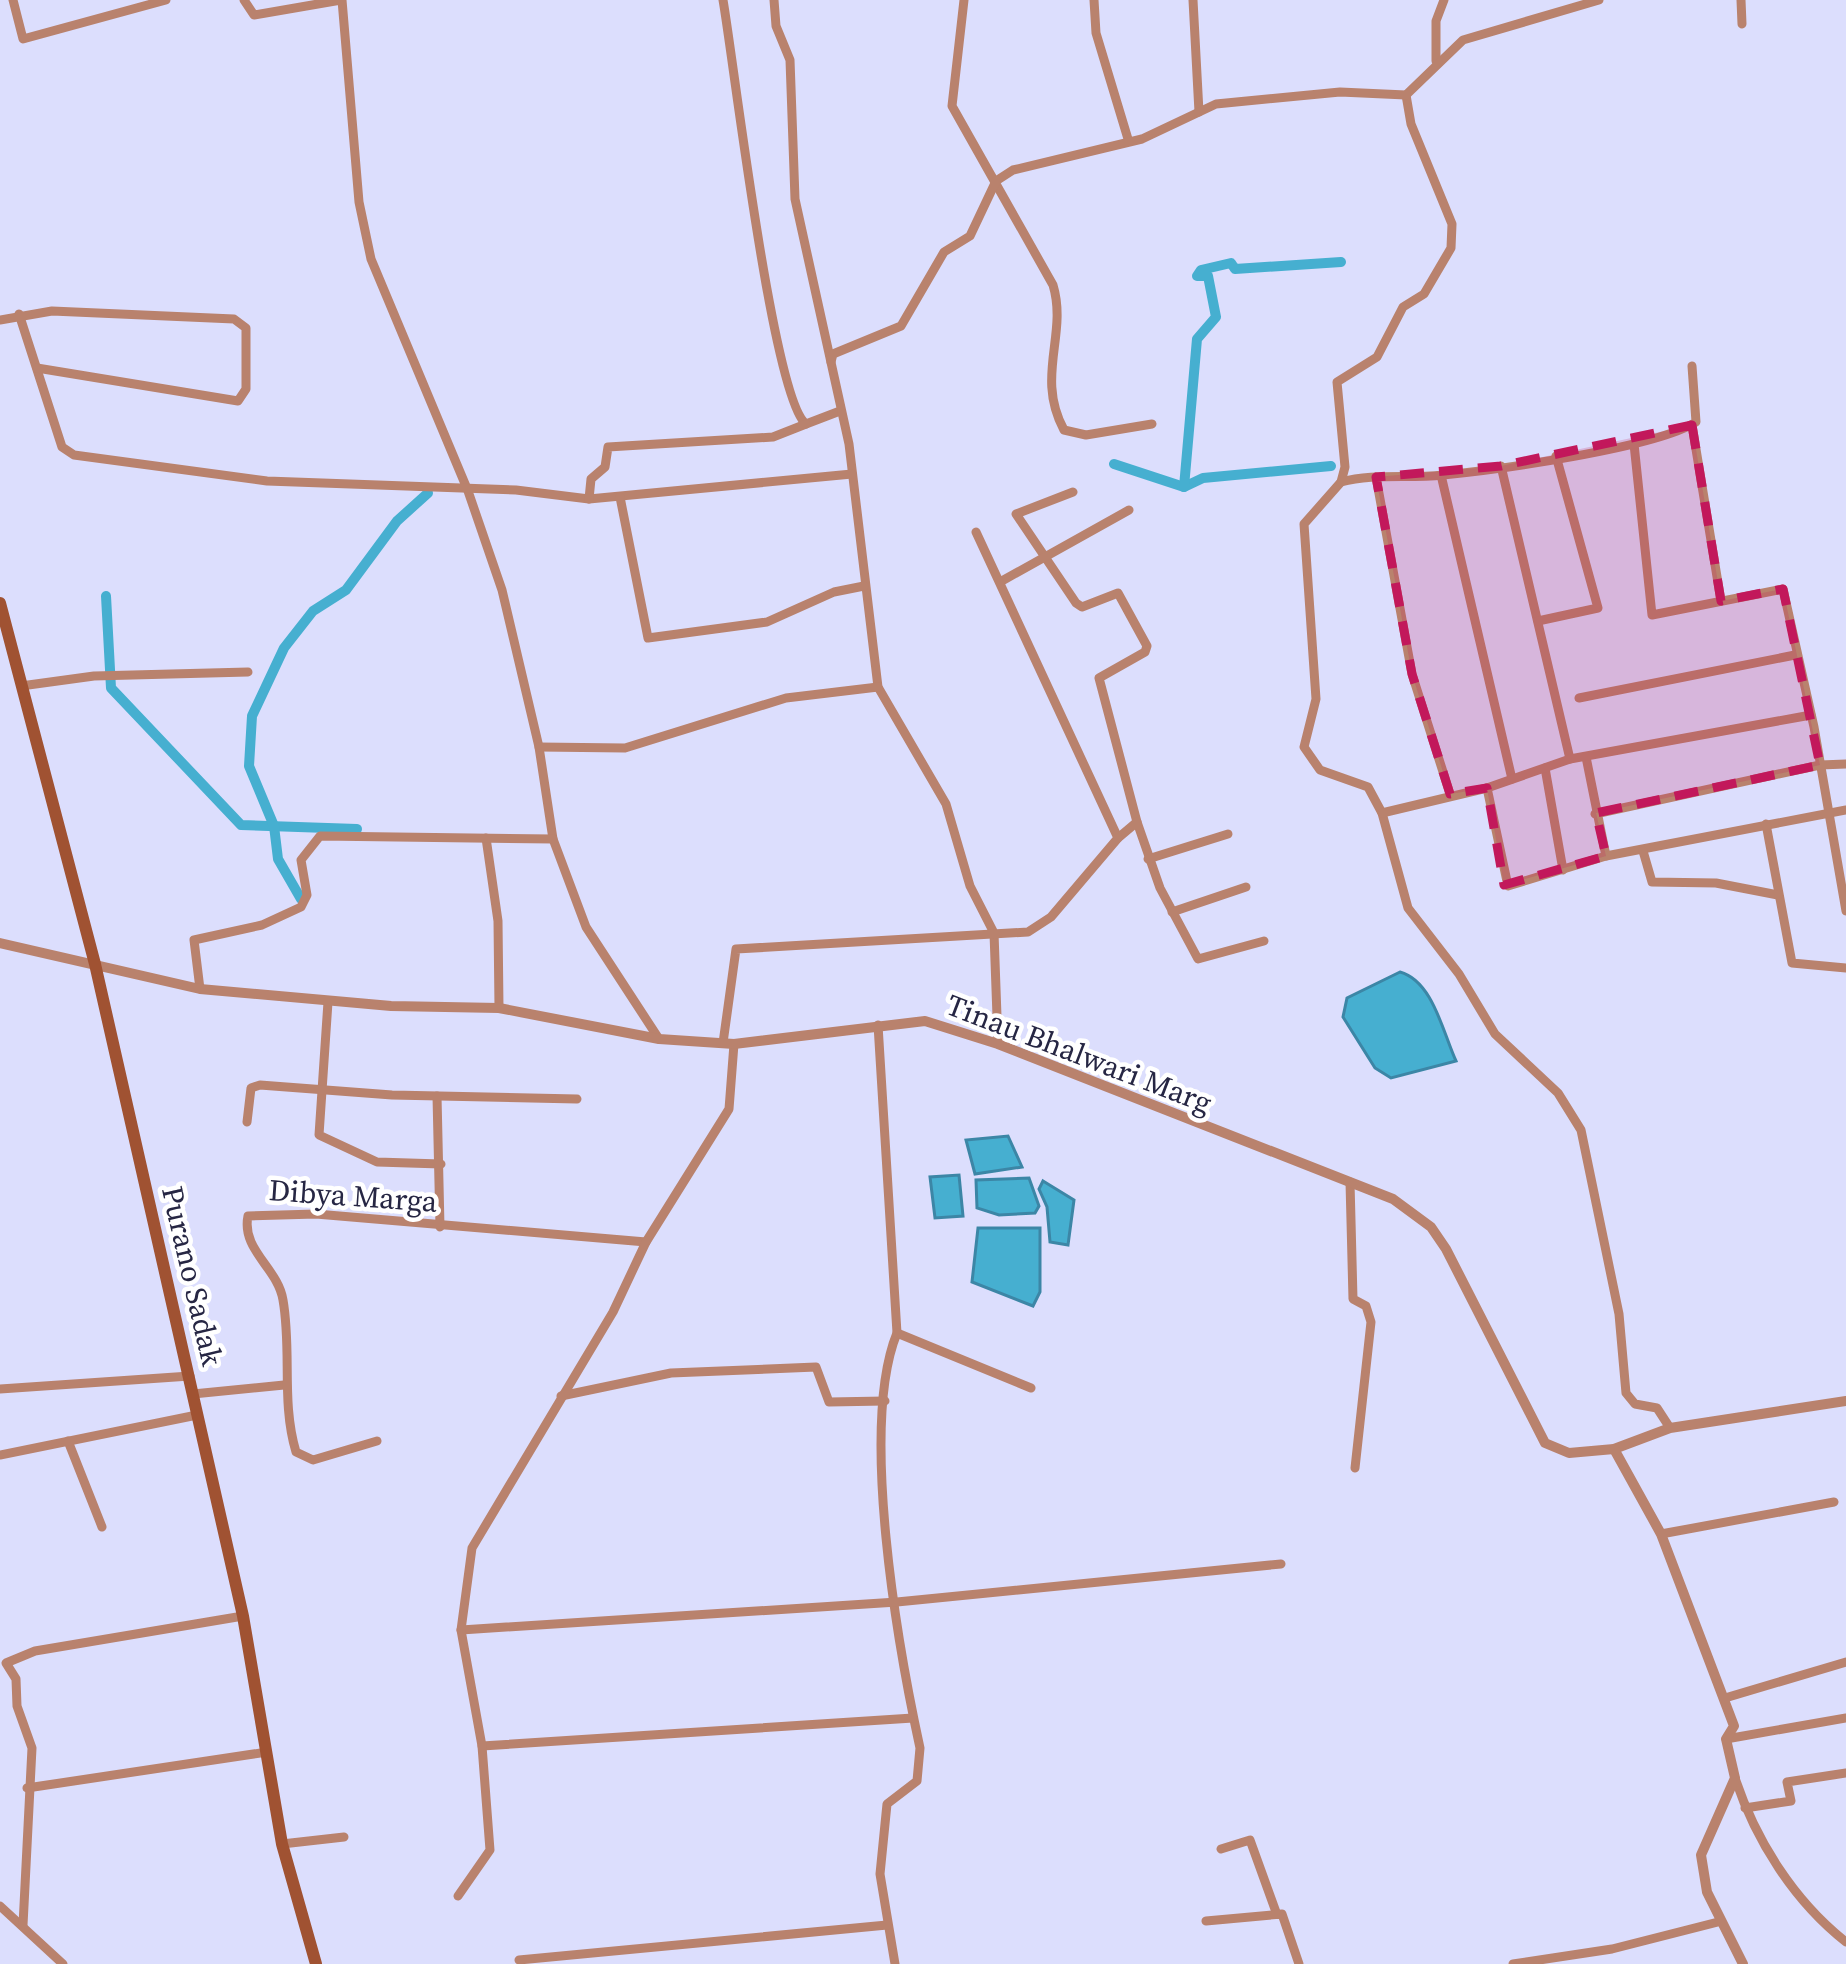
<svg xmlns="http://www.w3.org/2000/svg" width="1846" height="1964" font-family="'Source Serif 4',serif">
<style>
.water{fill:#46afd0;stroke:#3c86a6;stroke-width:3}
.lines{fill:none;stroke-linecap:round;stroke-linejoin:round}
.canal{stroke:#46afd0;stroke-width:10}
.minor{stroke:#b9826d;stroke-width:9}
.tertiary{stroke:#b9826d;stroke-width:10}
.secondary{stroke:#a05232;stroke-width:12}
.marked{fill:#c2185b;fill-opacity:0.2;stroke:#c2185b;stroke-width:9;stroke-dasharray:24 15;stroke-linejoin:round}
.labels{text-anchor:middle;stroke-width:9;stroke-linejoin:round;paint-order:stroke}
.street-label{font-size:30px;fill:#262643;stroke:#fff}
</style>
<rect width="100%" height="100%" fill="#dcdefd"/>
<g class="water">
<path d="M1400 972C1433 981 1443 1033 1456 1061L1391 1078 1375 1068 1343 1017 1347 998Z"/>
<polygon points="1008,1136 1022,1167 975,1174 966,1140"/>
<polygon points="959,1175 963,1216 935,1218 930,1177"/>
<polygon points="1029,1178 1039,1206 1035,1213 999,1215 977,1208 976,1180"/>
<polygon points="1043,1181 1074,1200 1068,1245 1050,1242 1047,1207 1039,1189"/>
<polygon points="978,1228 1040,1228 1040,1292 1033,1306 972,1282"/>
</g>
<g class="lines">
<g class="canal">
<polyline points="1114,464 1184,487 1203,478 1331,466"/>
<polyline points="1184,487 1197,339 1216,317 1208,276 1197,276 1201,270 1231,263 1235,269 1341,262"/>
<polyline points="106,596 111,688 241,825 357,829"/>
<polyline points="301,899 278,859 274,826 249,766 252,716 284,648 313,611 346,590 397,521 428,493"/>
</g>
<g class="minor">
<polyline points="13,0 23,39 166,0"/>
<polyline points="244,0 254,15 341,0"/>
<polyline points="342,0 359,202 371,259 468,491 502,590 539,747 553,839 586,927 659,1039"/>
<path d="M723 0C734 63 773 399 806 424L840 411"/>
<polyline points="774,0 776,26 790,60 795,199 849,444 878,687 946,804 970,886 994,933 998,1044"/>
<path d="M964 0 952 106 1053 285C1068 335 1035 376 1064 430L1086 435 1152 424"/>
<polyline points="1094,0 1096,33 1128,139"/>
<polyline points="1193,0 1199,112"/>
<polyline points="1741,0 1742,24"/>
<polyline points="1436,61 1436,21 1444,0"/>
<polyline points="1406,95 1411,124 1452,224 1451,248 1424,294 1403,307 1377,357 1337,382 1345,467 1341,482 1304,524 1316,699 1304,747 1320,770 1368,787 1382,813 1408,908 1459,974 1495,1034 1558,1093 1581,1130 1619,1314 1626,1393 1635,1404 1657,1408 1670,1428"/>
<polyline points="19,314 62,447 74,455 267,481 516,490 589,499 852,474"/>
<polyline points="0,320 52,311 234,319 246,328 246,389 238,401 37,368"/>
<polyline points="831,362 833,354 901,326 944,252 970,236 996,181 1013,170 1142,139 1216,104 1340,92 1406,95 1463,40 1599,0"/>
<polyline points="1692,425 1721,601"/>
<polyline points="1634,444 1652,615 1783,589 1814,727 1846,911"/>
<polyline points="1501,466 1570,759"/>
<polyline points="1441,475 1512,779"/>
<polyline points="1376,477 1412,674 1450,794"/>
<path d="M1341 482C1374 473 1408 479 1443 475 1496 470 1655 448 1696 422L1692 366"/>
<polyline points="1073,492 1016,514 1076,603 1082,607 1118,593 1147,646 1145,652 1099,678 1137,822"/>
<polyline points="620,497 648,638 767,622 834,592 864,586"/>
<polyline points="589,499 591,479 605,467 608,447 773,437 806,424"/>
<polyline points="1000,582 1129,510"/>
<polyline points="1538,621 1598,608 1556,456"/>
<polyline points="21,686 94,676 248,672"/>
<polyline points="1579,698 1795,655"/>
<polyline points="539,747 625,748 786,698 878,687"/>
<polyline points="1586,757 1606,856"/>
<polyline points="1545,768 1563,870"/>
<polyline points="1487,788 1508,886 1606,856 1846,810"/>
<polyline points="1382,813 1487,788 1570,759 1811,715"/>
<polyline points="1595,814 1820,765 1846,764"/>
<polyline points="1766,824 1792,963 1846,968"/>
<polyline points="486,838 498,921 499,1008"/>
<polyline points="1118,838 1137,822 1160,888 1198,959 1264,941"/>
<polyline points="1643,851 1652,882 1716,883 1778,895"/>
<polyline points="1148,859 1228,834"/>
<polyline points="1172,912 1246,887"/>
<polyline points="200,989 194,940 262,925 301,907 307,895 301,860 320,836 553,839"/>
<polyline points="328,1002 319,1135 377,1162 441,1164"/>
<path d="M878 1025 897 1333C859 1426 898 1647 920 1748L917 1781 887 1804 880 1874 895 1964"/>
<polyline points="723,1043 736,949 1028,932 1051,917 1118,838 976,532"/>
<polyline points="437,1096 440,1227"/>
<polyline points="247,1122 251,1088 260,1085 392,1095 577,1099"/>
<polyline points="1350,1182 1353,1299 1366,1306 1371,1322 1355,1468"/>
<polyline points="897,1333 1031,1388"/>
<polyline points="0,1389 190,1376"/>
<polyline points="193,1394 284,1385"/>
<polyline points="561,1396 671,1373 816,1367 829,1402 885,1401"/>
<polyline points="68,1441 102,1527"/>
<path d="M377 1441 313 1460 296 1452C281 1402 292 1351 283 1300 278 1268 241 1250 248 1216L316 1214 646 1242"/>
<polyline points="0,1455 197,1415"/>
<polyline points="1661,1534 1834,1502"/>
<polyline points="461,1630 897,1602 1281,1564"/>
<polyline points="1725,1698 1846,1662"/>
<polyline points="1726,1739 1846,1718"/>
<polyline points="482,1746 913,1718"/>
<path d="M1735 1778C1756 1841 1794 1901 1846 1942"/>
<polyline points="27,1788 267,1752"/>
<polyline points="1745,1808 1791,1801 1787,1782 1846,1773"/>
<polyline points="282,1844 344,1837"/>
<polyline points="1221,1849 1250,1840 1276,1912"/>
<polyline points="458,1896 490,1850 482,1746 461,1630 472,1548 613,1312 646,1242 729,1109 734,1044"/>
<polyline points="0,1906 63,1964"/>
<polyline points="1206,1921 1282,1914 1299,1964"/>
<polyline points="23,1925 32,1748 17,1706 16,1679 6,1663 35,1651 243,1616"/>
<polyline points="519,1960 887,1925"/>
<polyline points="1513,1964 1612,1949 1718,1922"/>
</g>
<g class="tertiary">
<polyline points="0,943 200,989 391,1006 499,1008 659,1039 734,1044 925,1021 998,1044 1393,1199 1431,1227 1446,1249 1545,1443 1569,1453 1614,1449 1670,1428 1846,1401"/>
<polyline points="1614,1449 1661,1534 1734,1726 1726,1739 1735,1778 1701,1855 1707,1892 1743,1964"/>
</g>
<polyline class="secondary" points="0,603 95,964 243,1616 282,1844 316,1964"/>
</g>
<path class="marked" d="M1692 425 1721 601 1783 589 1820 765 1596 813 1606 856 1504 885 1487 788 1450 794 1412 674 1376 477 1501 466Z"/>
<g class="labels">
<g class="street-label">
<text transform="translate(1079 1054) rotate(21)" y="10">Tinau Bhalwari Marg</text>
<text transform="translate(353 1196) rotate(4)" y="10">Dibya Marga</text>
<text transform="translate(192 1276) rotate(77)" y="10">Purano Sadak</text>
</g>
</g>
</svg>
